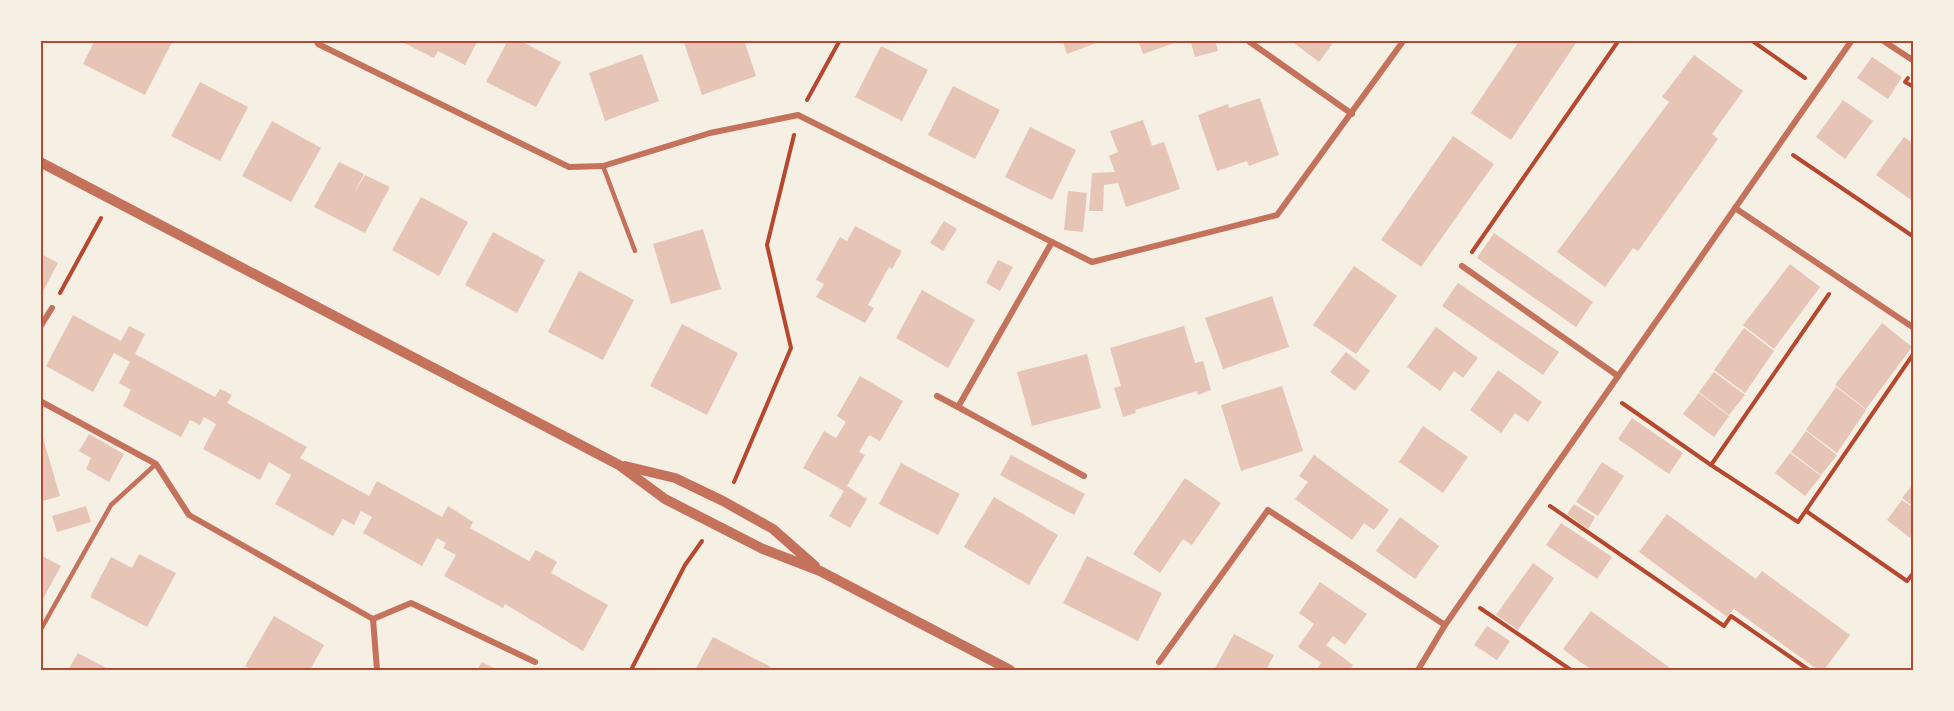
<svg xmlns="http://www.w3.org/2000/svg" width="1954" height="711" font-family="'Nunito Sans',sans-serif">
<style>
.building{fill:#e6c5b7}
.lines{fill:none;stroke-linecap:round;stroke-linejoin:round}
.path{stroke:#b5482f;stroke-width:4}
.service{stroke:#c5725c;stroke-width:4.5}
.minor{stroke:#c5725c;stroke-width:6}
.tertiary{stroke:#c5725c;stroke-width:10}
.neatline{fill:none;stroke:#b5482f;stroke-width:2}
</style>
<rect width="100%" height="100%" fill="#f6efe4"/>
<g class="building">
<polygon points="95,40 173,40 145,95 83,64"/>
<polygon points="405,40 478,40 465,65 438,51 434,58 404,43"/>
<polygon points="508,40 519,40 561,62 536,107 486,82"/>
<polygon points="683,40 744,40 756,76 702,95"/>
<polygon points="1062,40 1101,40 1101,41 1067,54"/>
<polygon points="1138,40 1180,40 1180,41 1143,54"/>
<polygon points="1190,40 1215,40 1218,51 1195,57"/>
<polygon points="1290,40 1335,40 1319,62"/>
<polygon points="1520,40 1578,40 1511,140 1471,113"/>
<polygon points="881,46 928,70 902,121 855,97"/>
<polygon points="642,54 659,101 605,121 589,73"/>
<polygon points="1694,55 1743,91 1712,134 1718,139 1638,251 1633,248 1605,287 1557,252 1669,102 1662,97"/>
<polygon points="1872,57 1902,77 1888,99 1857,78"/>
<polygon points="200,82 248,107 220,161 171,136"/>
<polygon points="953,86 1000,110 975,159 928,135"/>
<polygon points="1260,98 1279,155 1249,166 1247,161 1217,171 1198,115 1228,104 1229,108"/>
<polygon points="1843,100 1873,121 1845,159 1816,137"/>
<polygon points="1143,120 1152,146 1164,142 1180,189 1126,207 1118,183 1104,185 1103,211 1089,211 1092,173 1115,172 1109,156 1118,152 1110,131"/>
<polygon points="272,121 321,148 291,202 242,176"/>
<polygon points="1030,127 1076,150 1052,200 1005,177"/>
<polygon points="1453,136 1494,164 1421,267 1381,240"/>
<polygon points="1904,137 1914,144 1914,202 1876,175"/>
<polygon points="339,162 364,174 354,194 365,175 390,187 365,233 314,207"/>
<polygon points="1068,191 1087,193 1083,232 1064,230"/>
<polygon points="421,197 468,222 439,276 392,250"/>
<polygon points="944,221 957,229 943,251 930,243"/>
<polygon points="855,226 902,251 892,269 889,267 868,305 874,308 865,323 816,297 824,284 816,280 840,237 847,241"/>
<polygon points="703,229 721,289 671,304 653,244"/>
<polygon points="493,232 545,260 517,313 465,285"/>
<polygon points="1494,233 1593,302 1576,327 1477,258"/>
<polygon points="43,255 58,263 42,293 40,260"/>
<polygon points="998,260 1013,267 1000,291 986,283"/>
<polygon points="1790,264 1820,287 1774,349 1743,325"/>
<polygon points="1354,266 1397,296 1356,354 1313,325"/>
<polygon points="579,271 634,300 603,360 548,332"/>
<polygon points="1458,283 1559,352 1543,375 1442,306"/>
<polygon points="922,290 975,320 948,368 896,338"/>
<polygon points="1272,296 1289,347 1223,369 1205,318"/>
<polygon points="73,315 121,341 129,326 145,334 135,354 215,397 220,389 232,395 227,403 307,447 300,458 369,496 377,481 442,517 448,506 473,522 470,528 529,561 536,550 557,562 551,573 608,605 583,651 505,604 503,608 444,576 456,555 443,548 446,543 437,538 422,566 363,533 372,517 361,511 354,525 343,519 333,536 275,504 291,475 269,462 260,480 203,449 216,424 204,417 200,425 190,420 181,437 123,406 131,390 119,383 130,362 114,353 93,392 46,366"/>
<polygon points="1882,323 1912,347 1866,409 1835,385"/>
<polygon points="682,324 738,353 707,415 650,386"/>
<polygon points="1184,326 1195,363 1203,361 1211,390 1198,395 1197,391 1135,410 1136,413 1123,417 1114,388 1121,386 1110,348"/>
<polygon points="1436,327 1478,358 1463,378 1454,371 1440,391 1407,367"/>
<polygon points="1744,328 1774,351 1745,393 1714,370"/>
<polygon points="1346,352 1370,371 1355,391 1330,372"/>
<polygon points="1087,354 1101,408 1032,426 1017,372"/>
<polygon points="1498,370 1542,402 1528,422 1515,413 1501,433 1470,410"/>
<polygon points="1714,372 1745,395 1729,415 1699,392"/>
<polygon points="860,376 903,401 880,441 869,435 859,452 865,455 847,486 867,499 850,528 829,516 844,491 803,468 824,431 836,438 846,422 837,416"/>
<polygon points="1282,386 1303,451 1241,471 1221,405"/>
<polygon points="1836,387 1866,410 1837,453 1806,430"/>
<polygon points="1699,393 1729,416 1714,437 1683,414"/>
<polygon points="1632,418 1683,453 1669,474 1618,439"/>
<polygon points="1423,426 1468,457 1443,493 1399,462"/>
<polygon points="1806,431 1837,455 1821,475 1791,452"/>
<polygon points="89,434 124,454 109,482 86,469 91,458 79,451"/>
<polygon points="43,438 60,496 40,502 40,439"/>
<polygon points="1790,453 1821,476 1805,496 1775,473"/>
<polygon points="1011,455 1085,494 1074,515 1000,475"/>
<polygon points="1314,455 1389,510 1374,530 1364,523 1352,540 1295,499 1308,482 1299,476"/>
<polygon points="1602,462 1624,476 1598,516 1576,502"/>
<polygon points="901,463 960,494 938,535 879,504"/>
<polygon points="1185,478 1221,503 1192,545 1183,539 1160,573 1133,554"/>
<polygon points="1914,483 1914,507 1902,498"/>
<polygon points="994,497 1058,535 1029,585 964,547"/>
<polygon points="1902,500 1914,508 1914,541 1887,520"/>
<polygon points="1574,504 1595,517 1588,529 1567,514"/>
<polygon points="86,506 91,522 57,532 52,516"/>
<polygon points="1667,514 1756,579 1762,571 1850,635 1824,670 1818,670 1734,609 1727,617 1639,552"/>
<polygon points="1400,517 1439,546 1415,579 1376,551"/>
<polygon points="1561,523 1612,557 1597,579 1546,545"/>
<polygon points="139,554 176,573 147,627 90,597 111,557 132,568"/>
<polygon points="40,555 61,566 40,604"/>
<polygon points="1087,556 1162,593 1138,641 1063,603"/>
<polygon points="1533,563 1554,578 1518,630 1496,615"/>
<polygon points="1320,582 1367,614 1345,645 1333,636 1326,645 1353,665 1350,670 1316,670 1321,663 1298,647 1314,624 1299,613"/>
<polygon points="1591,611 1627,637 1673,670 1593,670 1580,662 1563,649"/>
<polygon points="274,616 324,645 310,670 253,670 245,666"/>
<polygon points="1487,626 1510,641 1497,660 1474,645"/>
<polygon points="1234,634 1274,655 1266,670 1214,670"/>
<polygon points="713,637 771,667 769,670 695,670"/>
<polygon points="78,653 110,670 68,670"/>
<polygon points="482,662 498,670 477,670"/>
</g>
<g class="lines">
<g class="path">
<polyline points="1751,40 1805,78"/>
<polyline points="1908,78 1905,82 1914,87"/>
<polyline points="807,100 840,40"/>
<polyline points="1793,155 1914,237"/>
<polyline points="1472,252 1619,40"/>
<polyline points="60,293 101,218"/>
<polyline points="1622,403 1711,465 1829,294"/>
<polyline points="1711,465 1798,522 1914,353"/>
<polyline points="734,482 791,348 767,245 794,135"/>
<polyline points="1550,506 1724,626 1731,616 1809,670"/>
<polyline points="1806,511 1907,581 1914,572"/>
<polyline points="1480,608 1571,670"/>
<polyline points="631,670 685,565 702,541"/>
</g>
<g class="service">
<polyline points="603,166 635,251"/>
<polyline points="40,631 111,505 156,464"/>
</g>
<g class="minor">
<polyline points="316,40 318,44 569,167 603,166 710,133 798,115 1092,262 1277,215 1404,40"/>
<polyline points="1247,40 1352,114"/>
<polyline points="1882,40 1914,61"/>
<polyline points="1735,208 1914,328"/>
<polyline points="1462,266 1618,376"/>
<polyline points="40,327 52,308"/>
<polyline points="937,396 958,407 1052,242"/>
<polyline points="40,401 156,464 189,515 373,619 377,670"/>
<polyline points="958,407 1084,476"/>
<polyline points="373,619 411,603 535,662"/>
<polyline points="1159,662 1268,510 1445,625"/>
<polyline points="1418,670 1445,625 1852,40"/>
</g>
<g class="tertiary">
<polyline points="40,162 619,465 665,499 712,523 763,549 820,571 1010,670"/>
<polyline points="625,466 675,478 723,501 773,529 815,566"/>
</g>
</g>
<rect width="1954" height="711" fill="none" stroke="#f6efe4" stroke-width="84"/>
<rect x="42" y="42" width="1870" height="627" class="neatline"/>
</svg>
